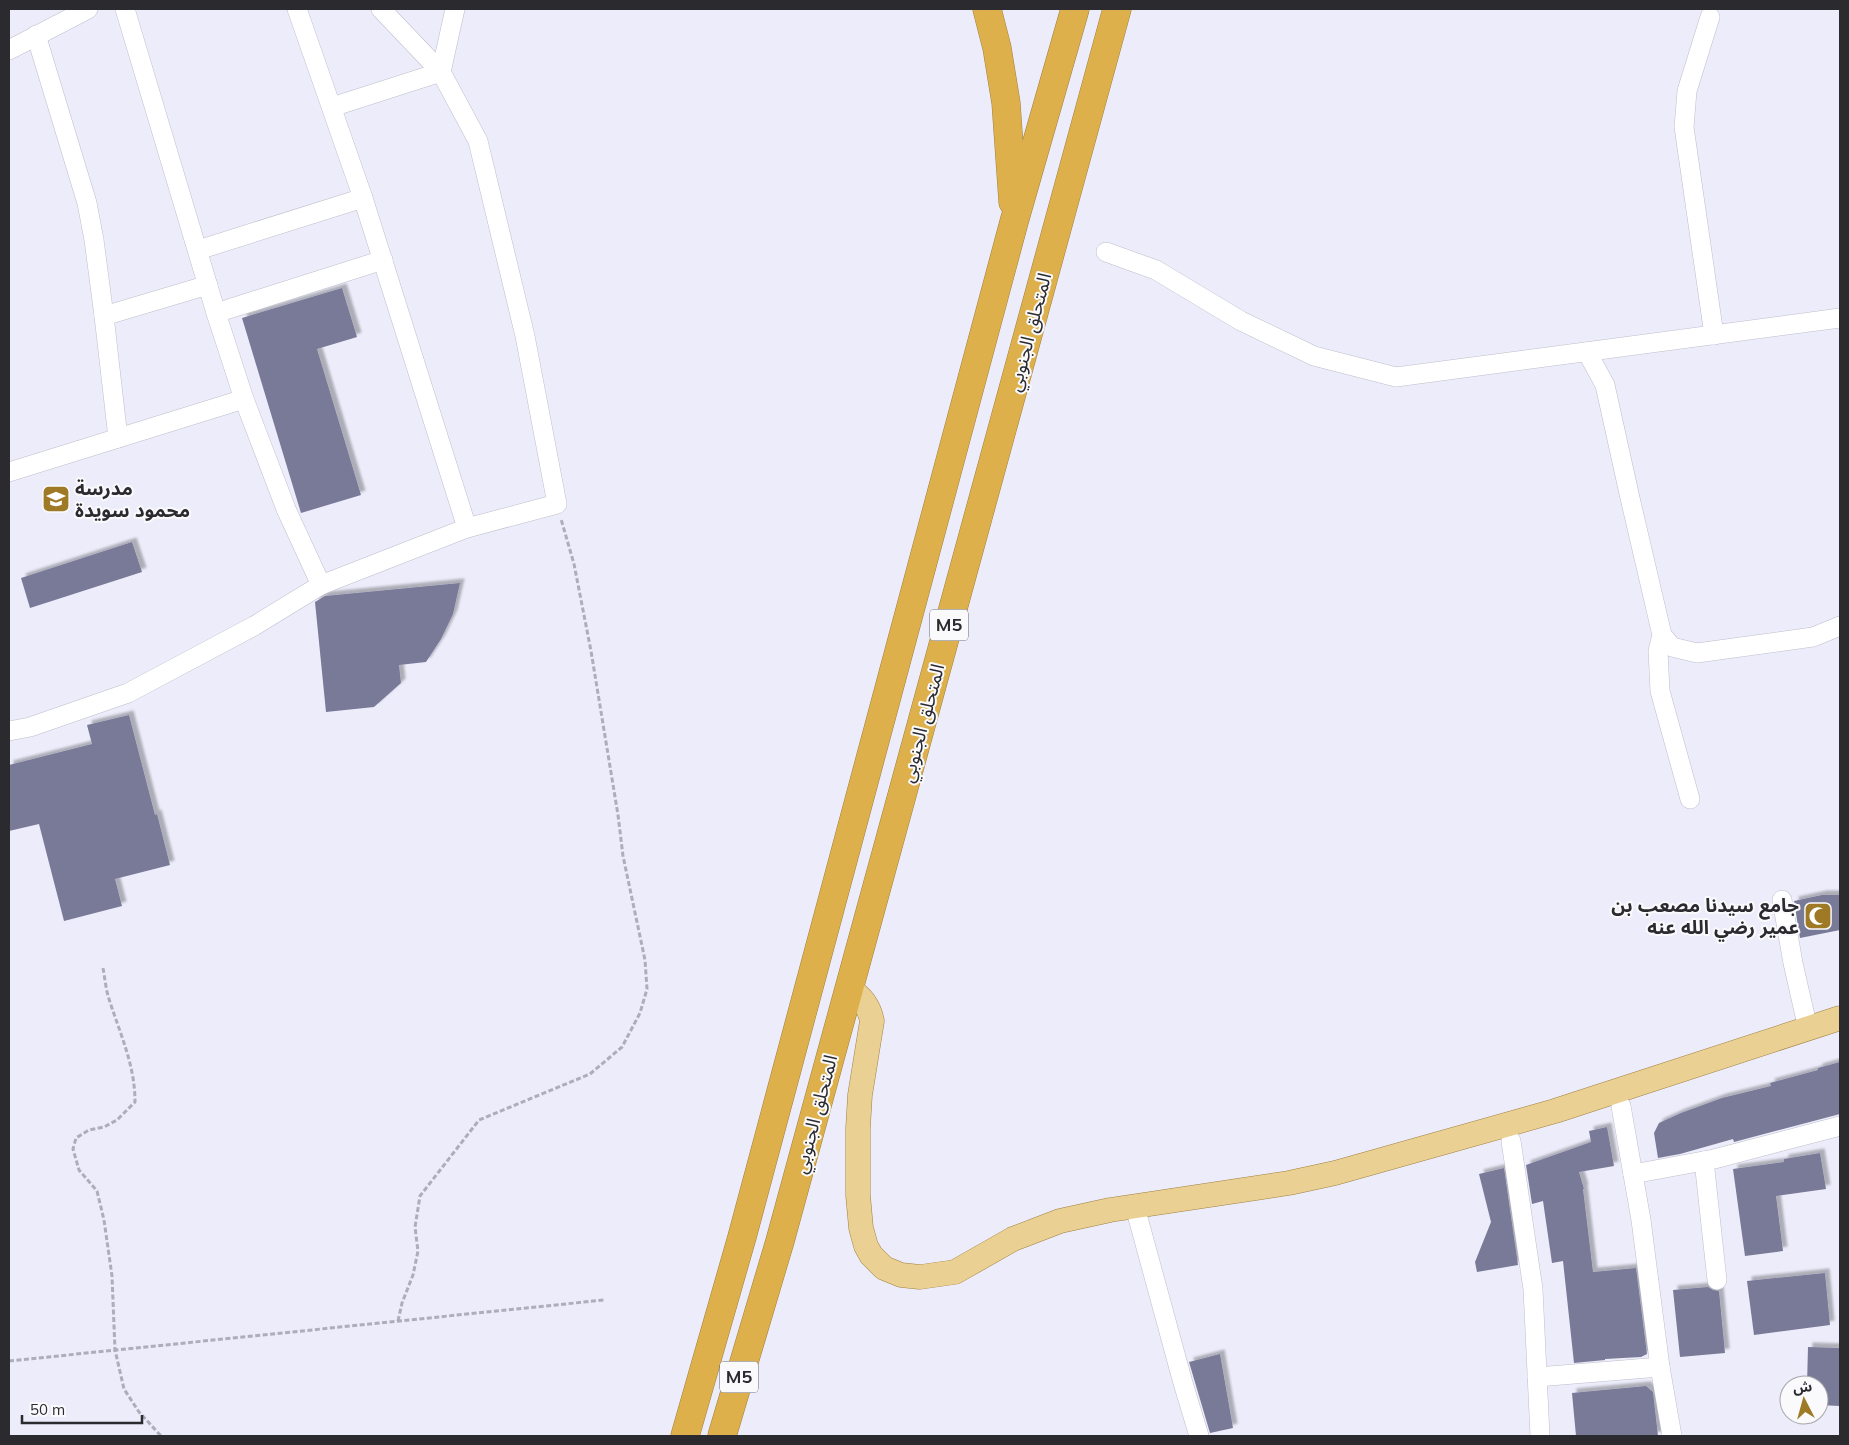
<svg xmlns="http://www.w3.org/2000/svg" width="1849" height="1445" font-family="Mulish,'Noto Sans Arabic',sans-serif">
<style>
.building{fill:#797998;filter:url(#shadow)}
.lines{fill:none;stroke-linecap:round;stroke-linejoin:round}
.minor-casing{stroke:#bebecc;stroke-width:20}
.major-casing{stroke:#9f8141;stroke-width:25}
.highway-casing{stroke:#9f8141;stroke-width:29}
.path{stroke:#aeaeba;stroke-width:3;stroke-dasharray:5 2.5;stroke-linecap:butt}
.minor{stroke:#fff;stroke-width:19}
.major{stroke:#ebd093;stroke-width:24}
.highway{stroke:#deb04b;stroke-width:28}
.labels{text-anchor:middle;stroke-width:4;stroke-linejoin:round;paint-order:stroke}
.shield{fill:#fafafd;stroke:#68686d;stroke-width:1}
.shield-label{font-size:18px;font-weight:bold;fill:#2a2a2f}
.street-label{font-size:19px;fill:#2a2a2f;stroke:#fafafd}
.poi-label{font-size:19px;font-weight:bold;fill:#2a2a2f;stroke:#fafafd;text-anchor:start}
</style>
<defs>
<filter id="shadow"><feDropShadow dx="4.5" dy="-4.5" stdDeviation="1" flood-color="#0004"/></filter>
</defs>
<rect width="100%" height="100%" fill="#ececfa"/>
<g class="building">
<polygon points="342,288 357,337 317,349 361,495 301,513 242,318"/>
<polygon points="132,542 142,572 30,608 21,578"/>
<polygon points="460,583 453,614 441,639 426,662 399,665 401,683 374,707 326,712 315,602 325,596"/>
<polygon points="129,715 155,815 157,814 170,865 115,879 122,906 64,921 39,824 9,831 9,765 92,744 87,725"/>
<polygon points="1822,895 1840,895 1840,930 1800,938 1794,901"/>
<polygon points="1840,1062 1840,1114 1734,1142 1733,1139 1680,1154 1658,1158 1654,1133 1659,1123 1681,1113 1722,1098 1771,1086 1770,1083 1818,1070 1818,1068"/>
<polygon points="1607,1127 1614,1166 1579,1172 1584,1189 1583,1189 1593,1272 1636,1268 1647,1354 1641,1357 1605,1359 1605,1360 1574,1363 1563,1261 1552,1263 1543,1201 1532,1204 1526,1165 1591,1142 1589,1131"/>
<polygon points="1820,1153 1826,1189 1776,1196 1783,1251 1745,1256 1733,1169 1784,1162 1784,1159"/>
<polygon points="1504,1168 1518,1265 1477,1272 1475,1262 1491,1222 1479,1174"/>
<polygon points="1825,1273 1830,1325 1754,1335 1747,1281"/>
<polygon points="1708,1287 1713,1290 1719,1291 1725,1353 1680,1357 1673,1290"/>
<polygon points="1808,1347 1840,1348 1840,1406 1819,1405 1819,1385 1807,1385"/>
<polygon points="1220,1354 1233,1428 1210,1433 1189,1362"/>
<polygon points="1646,1386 1653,1392 1658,1436 1576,1436 1572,1393"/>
</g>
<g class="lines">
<defs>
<g id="minor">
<polyline points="125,9 216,313 244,399 286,509 321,585"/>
<polyline points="297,9 363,198 467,528"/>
<polyline points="1710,17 1687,91 1684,127 1714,335"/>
<polyline points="36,35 87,203 94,240 104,316 118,438"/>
<polyline points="9,50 88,9"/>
<polyline points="332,107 441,72 455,9"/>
<polyline points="198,250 363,198"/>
<polyline points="1106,252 1156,270 1241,321 1314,356 1396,377 1840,318"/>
<polyline points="216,313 383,260"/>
<polyline points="104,316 208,285"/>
<polyline points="1587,352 1605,385 1630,498 1662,635 1672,647 1697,653 1813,637 1840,626"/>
<polyline points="9,472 244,399"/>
<polyline points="1662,635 1658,651 1660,691 1690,799"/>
<polyline points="9,731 30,727 128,693 254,626 321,585 467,528 557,504 525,336 478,141 441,72 381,9"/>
<polyline points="1782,900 1793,963 1808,1029"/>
<polyline points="1621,1106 1641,1220 1660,1367 1672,1436"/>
<polyline points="1511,1141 1533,1289 1540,1436"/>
<polyline points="1704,1161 1717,1280"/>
<polyline points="1633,1174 1714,1159 1840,1126"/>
<polyline points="1135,1207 1183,1383 1199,1436"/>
<polyline points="1537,1377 1660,1367"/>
</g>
<path id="major" d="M849 989C862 997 869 1006 872 1021L860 1095 858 1128V1195L861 1228 866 1246 871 1255 884 1268 901 1275 920 1277 955 1272 1013 1239 1060 1221 1110 1210 1289 1183 1335 1173 1555 1111 1840 1018"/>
<g id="highway">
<polyline points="987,9 997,48 1006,103 1013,202"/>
<polyline points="685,1436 742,1237 1014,222 1075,9"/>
<polyline points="722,1436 780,1241 1117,9"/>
</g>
</defs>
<use href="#minor" class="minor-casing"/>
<use href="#major" class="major-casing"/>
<use href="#highway" class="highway-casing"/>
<g class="path">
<path d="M103 968C105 979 106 991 110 1002 121 1036 135 1066 135 1102L117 1120 104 1127 89 1130 76 1138 73 1149 79 1170 97 1191 104 1220 112 1276 115 1350 124 1389 139 1412 161 1436"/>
<polyline points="398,1321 402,1303 413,1275 418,1251 415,1227 420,1196 479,1120 590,1074 622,1047 640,1013 647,989 645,960 623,856 618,815 591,651 574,564 561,519"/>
<polyline points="9,1361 604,1300"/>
</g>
<use href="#minor" class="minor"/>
<use href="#major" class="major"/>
<use href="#highway" class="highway"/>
</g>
<defs>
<symbol id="school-square" viewBox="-11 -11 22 22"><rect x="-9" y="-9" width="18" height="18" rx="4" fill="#9e7a26" stroke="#fafafd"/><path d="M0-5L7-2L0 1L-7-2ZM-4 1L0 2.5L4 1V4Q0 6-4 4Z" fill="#fff"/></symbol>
<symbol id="mosque-square" viewBox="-11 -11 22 22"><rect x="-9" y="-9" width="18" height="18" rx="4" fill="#9e7a26" stroke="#fafafd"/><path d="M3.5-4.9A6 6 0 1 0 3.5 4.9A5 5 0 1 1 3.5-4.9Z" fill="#fff"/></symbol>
</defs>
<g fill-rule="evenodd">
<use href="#school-square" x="40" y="483" width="32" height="32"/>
<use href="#mosque-square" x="1802" y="900" width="32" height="32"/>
</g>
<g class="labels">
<g class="shield">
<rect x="930" y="609.5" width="38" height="31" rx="4"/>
<rect x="720" y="1361.5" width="38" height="31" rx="4"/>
</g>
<g class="shield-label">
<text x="949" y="631">M5</text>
<text x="739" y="1383">M5</text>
</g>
<g class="street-label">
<text transform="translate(1029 332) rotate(-75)" y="7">المتحلق الجنوبي</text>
<text transform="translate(922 723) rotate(-75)" y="7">المتحلق الجنوبي</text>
<text transform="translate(815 1114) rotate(-75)" y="7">المتحلق الجنوبي</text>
</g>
<g class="poi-label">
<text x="75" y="495">مدرسة<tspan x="75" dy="22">محمود سويدة</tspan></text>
<text x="1799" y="912" text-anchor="end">جامع سيدنا مصعب بن<tspan x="1799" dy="22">عمير رضي الله عنه</tspan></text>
</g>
</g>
<rect width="1849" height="1445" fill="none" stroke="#2a2a2f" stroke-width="20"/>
<g transform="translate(1804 1400) rotate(354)"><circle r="24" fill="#fafafd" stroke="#a7a7ab"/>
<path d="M0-4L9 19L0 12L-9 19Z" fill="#9e7a26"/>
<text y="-8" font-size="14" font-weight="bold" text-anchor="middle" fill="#2a2a2f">ش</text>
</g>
<path d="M22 1415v8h120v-8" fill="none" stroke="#2a2a2f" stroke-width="2.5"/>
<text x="30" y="1415" font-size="15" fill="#2a2a2f" stroke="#fafafd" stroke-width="4" paint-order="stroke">50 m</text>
</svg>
